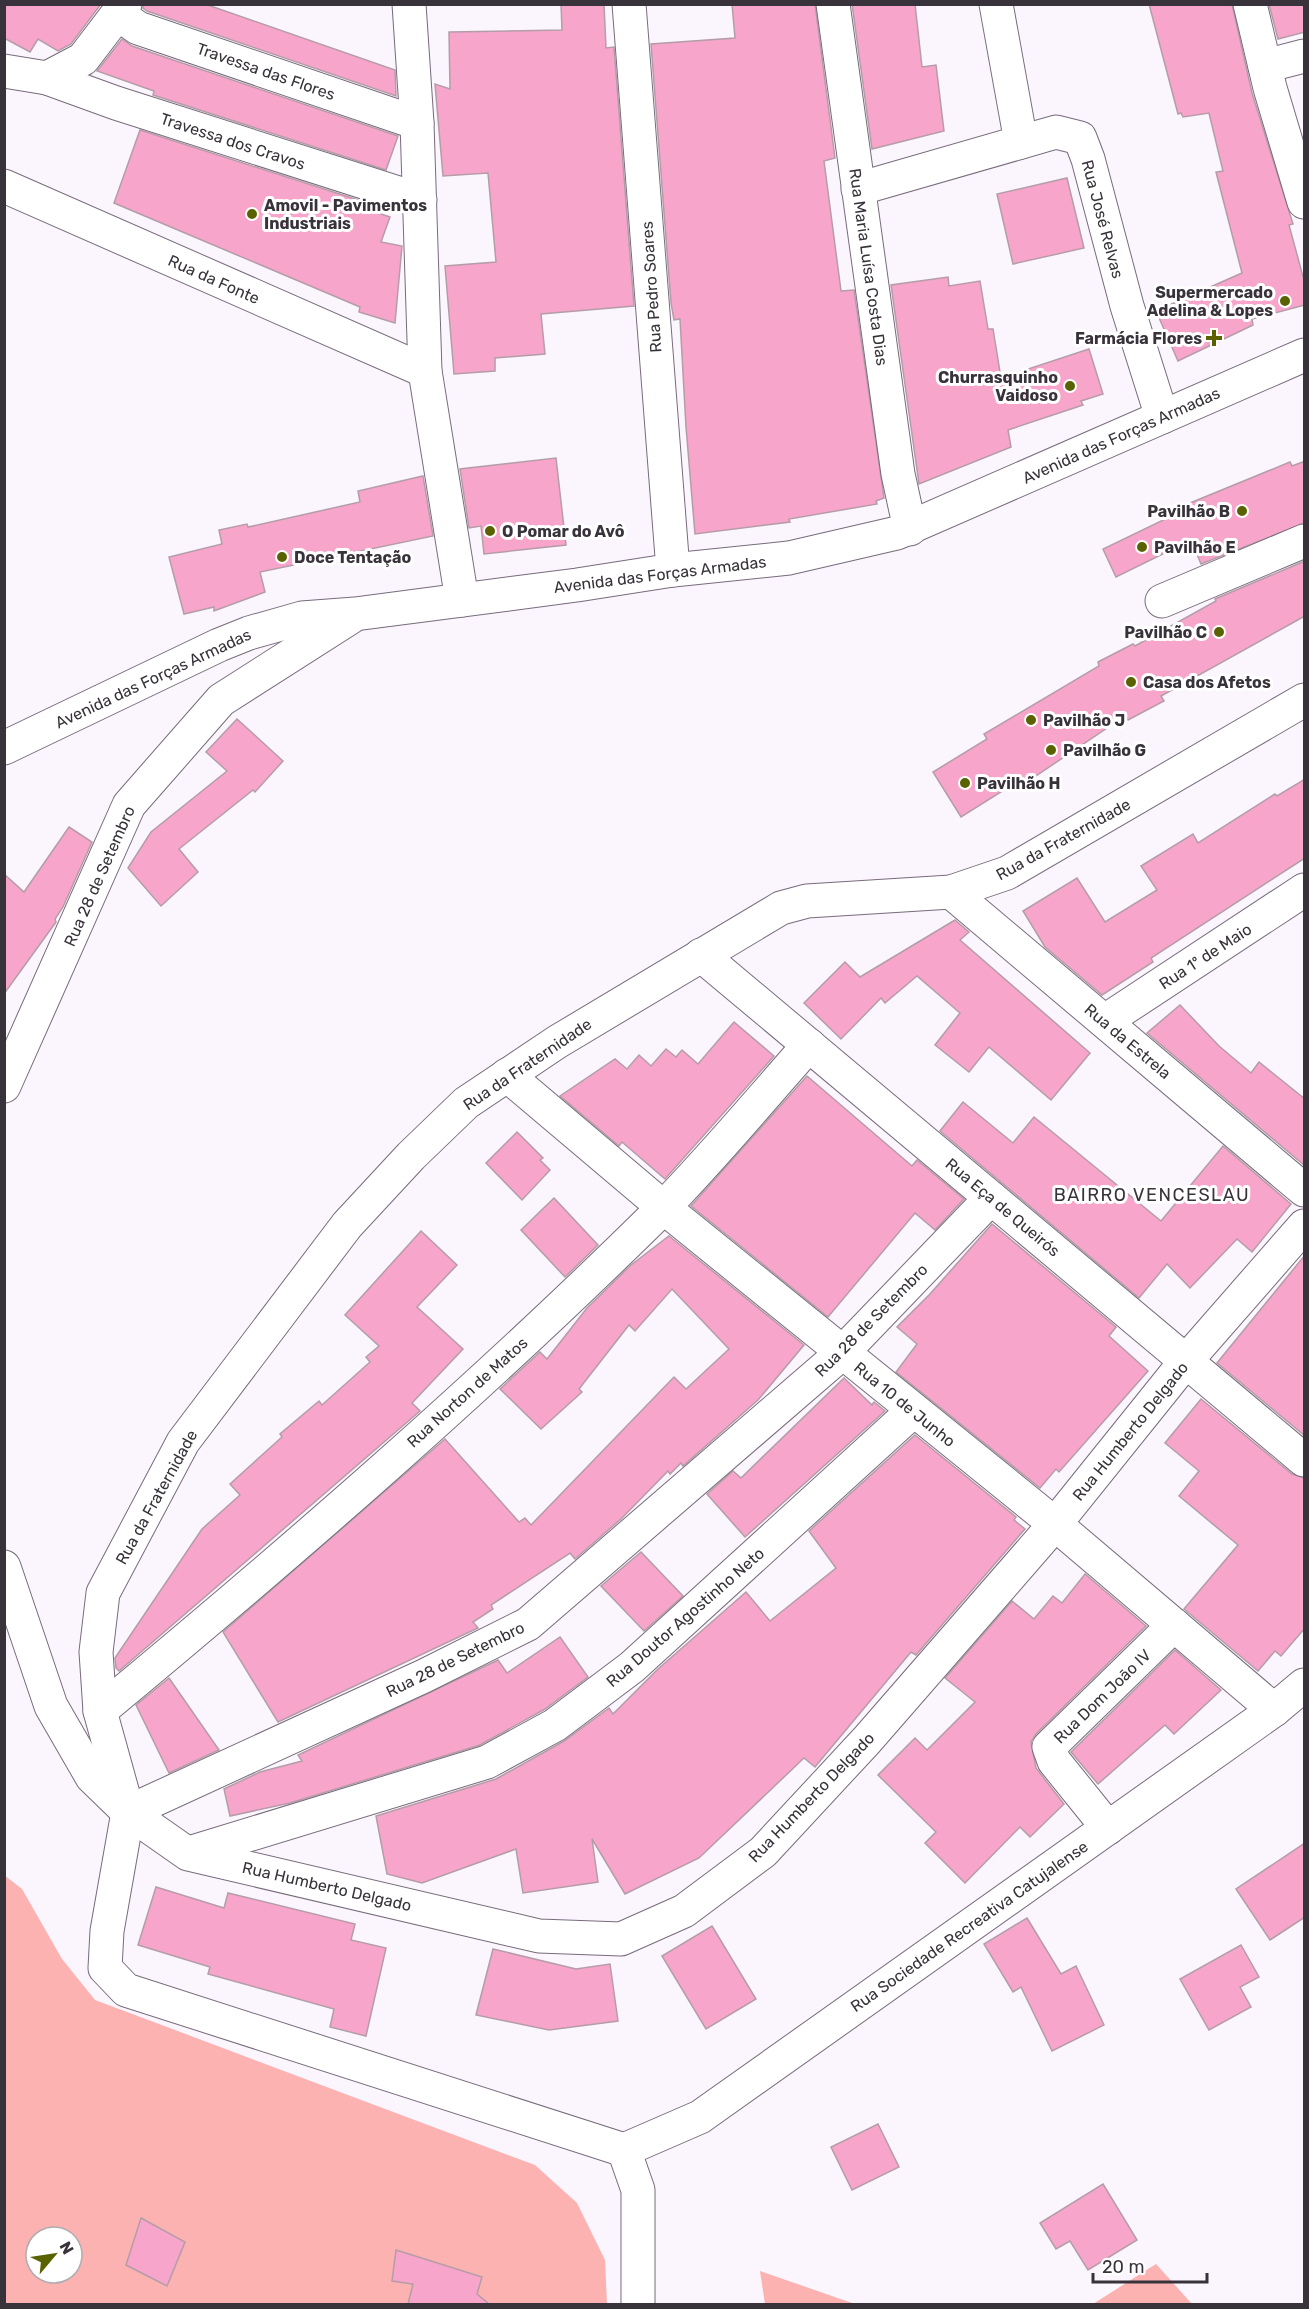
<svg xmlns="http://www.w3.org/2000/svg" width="1309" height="2309" font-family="Rubik,sans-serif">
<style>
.green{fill:#fbb2b0;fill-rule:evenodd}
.building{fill:#f8a5cc;stroke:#b49da7;stroke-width:1.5}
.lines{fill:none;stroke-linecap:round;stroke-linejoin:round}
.minor-casing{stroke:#786b7c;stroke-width:35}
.minor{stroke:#fff;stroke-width:33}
.poi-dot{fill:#5a6200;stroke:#fff;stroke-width:2}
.labels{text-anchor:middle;stroke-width:6;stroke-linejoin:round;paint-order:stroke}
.street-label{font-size:16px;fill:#38323a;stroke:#fff}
.poi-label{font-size:16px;font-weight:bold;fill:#38323a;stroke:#fff;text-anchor:start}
.neighbourhood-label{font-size:18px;letter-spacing:1.5px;fill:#38323a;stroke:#fff}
</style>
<rect width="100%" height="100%" fill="#fbf5fd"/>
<g class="green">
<path d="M4 1875 22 1889 62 1959 95 2000 535 2165 577 2203 605 2260 607 2304H5ZM36 2237H72V2273H36Z"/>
<polygon points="1156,2264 1192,2304 1093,2304"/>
<polygon points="760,2271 855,2304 765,2304"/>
</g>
<g class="building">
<polygon points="4,4 101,4 71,44 58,51 38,39 30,52 4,38"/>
<polygon points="143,4 205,4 395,70 396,96 147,11 143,8"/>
<polygon points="561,4 604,4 606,48 614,47 634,306 541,314 545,354 495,358 495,371 454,374 445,266 496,262 488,173 443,176 435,84 450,89 449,32 562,30"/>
<polygon points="732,4 815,4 835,158 824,161 841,291 854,290 884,498 876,501 877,504 789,519 790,522 695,534 686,427 680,319 674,320 671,303 651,44 735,38"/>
<polygon points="852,4 915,4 922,67 936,65 944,131 872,149"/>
<polygon points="1149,4 1232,4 1252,93 1293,224 1289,225 1305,284 1305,305 1252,319 1253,325 1178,361 1156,311 1242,273 1216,172 1223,171 1209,113 1183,117 1181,113 1178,114"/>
<polygon points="1269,4 1305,4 1305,32 1278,39"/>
<polygon points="122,39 132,46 398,136 386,170 153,95 154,91 97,71"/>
<polygon points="140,130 374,205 372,211 390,217 381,242 402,246 395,323 359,312 360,307 114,203"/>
<polygon points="1067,178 1084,248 1013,264 997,194"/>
<polygon points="948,277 949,286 980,281 988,329 993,329 1001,378 1089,349 1103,394 1081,401 1083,405 1008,430 1011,447 919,484 891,285"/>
<polygon points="556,458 566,545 484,554 481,526 469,528 460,469"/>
<polygon points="1305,461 1305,523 1201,564 1191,540 1116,577 1103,549 1180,512 1178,508 1290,462 1292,466"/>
<polygon points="423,476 433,536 260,572 265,592 214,611 214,607 184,614 169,557 222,544 219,530 247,524 248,527 360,502 358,491"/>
<polygon points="1305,561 1305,616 1161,696 1164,701 1128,720 1125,716 1018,788 1015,783 961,817 933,772 987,739 984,734 1099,666 1098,662 1133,644 1135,646 1216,601 1215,599"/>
<polygon points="237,719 283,761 255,792 253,790 179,849 198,872 161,906 128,868 151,832 227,771 206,752"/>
<polygon points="1305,779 1305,858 1151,958 1153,962 1102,995 1045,947 1023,911 1077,878 1105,922 1157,890 1141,866 1193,834 1198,843 1275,794 1277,796"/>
<polygon points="69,827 92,842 63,907 55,919 56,922 4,994 4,874 24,892"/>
<polygon points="955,920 969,932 960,940 1090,1053 1051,1100 989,1047 969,1072 935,1045 960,1013 917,976 885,1003 881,998 841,1039 804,1003 845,962 860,977"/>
<polygon points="1180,1005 1219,1046 1251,1073 1259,1062 1305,1099 1305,1166 1147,1033"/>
<polygon points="734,1022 774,1056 665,1179 622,1142 619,1146 560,1096 615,1059 627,1069 639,1055 651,1066 666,1049 676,1057 682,1050 698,1064"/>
<polygon points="807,1076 912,1166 917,1160 964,1199 935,1230 915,1213 828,1317 691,1206"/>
<polygon points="963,1102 1013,1143 1034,1117 1161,1221 1223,1146 1291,1204 1252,1252 1237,1239 1190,1288 1167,1264 1139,1298 940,1131"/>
<polygon points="517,1132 543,1158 540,1160 550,1170 522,1200 486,1163"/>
<polygon points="554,1198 598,1245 565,1277 521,1230"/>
<polygon points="992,1224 1116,1327 1109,1336 1148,1371 1059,1472 1056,1469 1040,1488 896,1372 917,1344 897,1327 930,1294"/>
<polygon points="421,1231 457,1265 417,1307 463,1349 412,1403 420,1411 119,1671 116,1668 115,1658 202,1529 240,1495 230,1484 282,1437 280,1434 319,1401 322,1405 370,1362 366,1357 379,1346 345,1315"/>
<polygon points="669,1236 804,1345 758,1400 683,1466 681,1463 670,1474 668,1471 622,1518 575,1559 570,1553 491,1605 493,1609 473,1622 478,1628 278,1722 223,1632 445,1439 519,1522 525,1518 531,1525 674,1377 686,1389 729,1349 672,1289 635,1331 629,1325 579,1389 582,1392 541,1429 500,1389 540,1352 547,1359 587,1308 631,1265"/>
<polygon points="1305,1255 1305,1436 1217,1363"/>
<polygon points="844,1378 872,1405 874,1402 885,1411 745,1537 707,1494 733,1471 741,1478"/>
<polygon points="1201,1399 1292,1474 1305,1478 1305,1628 1281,1656 1275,1651 1258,1671 1184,1609 1238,1545 1179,1496 1199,1471 1165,1443"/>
<polygon points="915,1435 1016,1517 1014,1520 1025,1529 916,1655 911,1652 815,1767 804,1758 699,1858 625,1894 592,1839 598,1882 523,1893 516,1849 422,1883 387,1874 376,1816 496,1779 564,1741 609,1708 613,1714 658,1669 746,1592 770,1621 836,1568 809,1531"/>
<polygon points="641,1552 683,1596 644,1631 601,1586"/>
<polygon points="1085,1574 1146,1626 1036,1734 1031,1742 1036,1768 1064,1804 1030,1837 1020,1827 965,1883 925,1843 936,1832 878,1775 915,1738 927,1750 975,1702 945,1678 1012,1601 1034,1619 1053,1596 1062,1603"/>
<polygon points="560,1637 588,1677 545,1709 480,1745 290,1803 230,1816 224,1789 260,1772 302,1761 298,1755 498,1660 507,1673"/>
<polygon points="1175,1650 1221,1690 1174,1734 1165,1725 1098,1784 1071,1752"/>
<polygon points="169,1678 219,1750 169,1773 136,1705"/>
<polygon points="1305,1843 1305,1917 1270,1940 1236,1889"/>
<polygon points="156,1887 224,1908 228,1893 355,1924 351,1940 386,1948 366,2036 330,2027 334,2009 208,1974 210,1967 138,1945"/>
<polygon points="1027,1918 1061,1974 1076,1966 1104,2025 1052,2051 1021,1987 1013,1992 984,1944"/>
<polygon points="712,1926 756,1999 706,2029 662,1956"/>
<polygon points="1241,1945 1259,1977 1240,1987 1251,2007 1209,2030 1180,1979"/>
<polygon points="493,1949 576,1969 610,1964 618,2021 549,2030 476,2015"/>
<polygon points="878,2124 899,2167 852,2190 831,2147"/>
<polygon points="1103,2184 1137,2240 1088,2270 1070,2241 1056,2249 1040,2223"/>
<polygon points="141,2218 185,2242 167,2286 126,2265"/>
<polygon points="396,2250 482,2277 477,2294 489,2304 408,2304 413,2284 392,2281"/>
</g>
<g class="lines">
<defs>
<g id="minor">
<polyline points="409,4 417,123 425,371 462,600"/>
<polyline points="629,4 673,570"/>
<polyline points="833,4 898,474 910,529"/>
<polyline points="996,4 1021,142"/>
<polyline points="1250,4 1270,88 1304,202"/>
<polyline points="118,14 138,28 417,123"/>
<polyline points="1265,66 1304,56"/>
<polyline points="4,71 47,78 83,59 125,4"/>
<polyline points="47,78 116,103 420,200"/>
<polyline points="4,186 425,371"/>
<polyline points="858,189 1056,132 1080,138 1088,159 1127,306 1162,417"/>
<polyline points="1162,601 1304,541"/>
<polyline points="4,748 219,645 249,633 302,618 355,614 577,585 673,570 789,558 897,533 1304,355"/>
<polyline points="951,892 1304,1190"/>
<polyline points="701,955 1304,1460"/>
<polyline points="1105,1021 1304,890"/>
<polyline points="507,1075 663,1207 1055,1524 1274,1710"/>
<polyline points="4,1086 129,805 221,700 351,617"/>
<polyline points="4,1567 51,1706 92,1777 128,1812 188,1854 539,1936 621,1939 684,1911 763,1852 867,1740 1055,1524 1186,1361 1304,1226"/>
<path d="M100 1711C293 1551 483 1386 662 1209 713 1157 760 1100 809 1045"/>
<polyline points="128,1812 424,1676 528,1624 842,1353 991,1198"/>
<polyline points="1108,1828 1054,1761 1049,1747 1174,1625"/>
<polyline points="189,1853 487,1762 555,1725 632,1667 913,1411"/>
<polyline points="624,2150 126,1990 105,1968 107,1931 128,1812 100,1711 96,1652 103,1593 183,1442 347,1225 411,1156 466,1103 557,1042 781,908 807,901 951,892 1007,873 1304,700"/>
<polyline points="624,2150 700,2117 1274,1710 1304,1685"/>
<polyline points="624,2150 638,2190 638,2304"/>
</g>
</defs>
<use href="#minor" class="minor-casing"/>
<use href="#minor" class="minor"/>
</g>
<g class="poi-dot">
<circle cx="252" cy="214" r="6"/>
<circle cx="1285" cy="301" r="6"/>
<path d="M1211 329h6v6h6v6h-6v6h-6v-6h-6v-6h6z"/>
<circle cx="1070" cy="386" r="6"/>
<circle cx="1242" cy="511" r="6"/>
<circle cx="490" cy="531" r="6"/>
<circle cx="1142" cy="547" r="6"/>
<circle cx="282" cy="557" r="6"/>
<circle cx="1219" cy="632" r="6"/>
<circle cx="1131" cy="682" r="6"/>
<circle cx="1031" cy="720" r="6"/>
<circle cx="1051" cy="750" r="6"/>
<circle cx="965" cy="783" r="6"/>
</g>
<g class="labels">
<g class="street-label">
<text transform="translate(266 71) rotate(19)" y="6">Travessa das Flores</text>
<text transform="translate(233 141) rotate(18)" y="6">Travessa dos Cravos</text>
<text transform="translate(1103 219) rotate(75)" y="6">Rua José Relvas</text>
<text transform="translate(869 267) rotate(82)" y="6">Rua Maria Luísa Costa Dias</text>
<text transform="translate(214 279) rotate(24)" y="6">Rua da Fonte</text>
<text transform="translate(651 287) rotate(-94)" y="6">Rua Pedro Soares</text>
<text transform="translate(1121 435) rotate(-24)" y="6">Avenida das Forças Armadas</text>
<text transform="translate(660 574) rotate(-7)" y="6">Avenida das Forças Armadas</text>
<text transform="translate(153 678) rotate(-25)" y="6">Avenida das Forças Armadas</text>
<text transform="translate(1063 839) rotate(-29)" y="6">Rua da Fraternidade</text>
<text transform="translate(99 876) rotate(-66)" y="6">Rua 28 de Setembro</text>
<text transform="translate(1205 956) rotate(-33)" y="6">Rua 1º de Maio</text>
<text transform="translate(1128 1041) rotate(40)" y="6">Rua da Estrela</text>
<text transform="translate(527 1064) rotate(-34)" y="6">Rua da Fraternidade</text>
<text transform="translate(1003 1207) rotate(40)" y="6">Rua Eça de Queirós</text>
<text transform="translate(871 1320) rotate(-45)" y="6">Rua 28 de Setembro</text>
<text transform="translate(467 1392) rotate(-42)" y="6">Rua Norton de Matos</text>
<text transform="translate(905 1404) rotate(39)" y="6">Rua 10 de Junho</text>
<text transform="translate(1130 1431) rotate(-51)" y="6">Rua Humberto Delgado</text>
<text transform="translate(156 1497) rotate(-61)" y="6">Rua da Fraternidade</text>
<text transform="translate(685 1617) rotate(-41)" y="6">Rua Doutor Agostinho Neto</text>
<text transform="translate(455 1659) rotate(-26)" y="6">Rua 28 de Setembro</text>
<text transform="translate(1102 1696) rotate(-44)" y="6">Rua Dom Joāo IV</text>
<text transform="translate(811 1797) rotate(-46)" y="6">Rua Humberto Delgado</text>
<text transform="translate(327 1886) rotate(13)" y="6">Rua Humberto Delgado</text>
<text transform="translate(969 1926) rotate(-35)" y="6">Rua Sociedade Recreativa Catujalense</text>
</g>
<g class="poi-label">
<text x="264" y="211">Amovil - Pavimentos<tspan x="264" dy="18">Industriais</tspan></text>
<text x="1273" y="298" text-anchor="end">Supermercado<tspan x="1273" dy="18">Adelina &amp; Lopes</tspan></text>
<text x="1202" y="344" text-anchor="end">Farmácia Flores</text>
<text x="1058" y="383" text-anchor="end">Churrasquinho<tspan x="1058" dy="18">Vaidoso</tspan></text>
<text x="1230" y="517" text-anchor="end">Pavilhão B</text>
<text x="502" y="537">O Pomar do Avô</text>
<text x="1154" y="553">Pavilhão E</text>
<text x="294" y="563">Doce Tentação</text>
<text x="1207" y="638" text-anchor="end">Pavilhão C</text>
<text x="1143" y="688">Casa dos Afetos</text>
<text x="1043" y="726">Pavilhão J</text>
<text x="1063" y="756">Pavilhão G</text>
<text x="977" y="789">Pavilhão H</text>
</g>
<g class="neighbourhood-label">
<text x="1152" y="1201">BAIRRO VENCESLAU</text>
</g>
</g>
<rect width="1309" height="2309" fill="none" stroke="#38323a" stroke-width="12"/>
<g transform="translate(54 2255) rotate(61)"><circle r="28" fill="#ffffff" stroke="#afadb0" stroke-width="1.5"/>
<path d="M0-4.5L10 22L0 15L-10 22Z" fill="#5a6200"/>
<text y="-9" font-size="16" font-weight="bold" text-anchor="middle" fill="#38323a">N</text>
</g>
<path d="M1093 2273v9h114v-9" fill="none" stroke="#38323a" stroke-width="3"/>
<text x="1102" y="2273" font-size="18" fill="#38323a" stroke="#ffffff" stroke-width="4.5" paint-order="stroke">20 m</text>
</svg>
